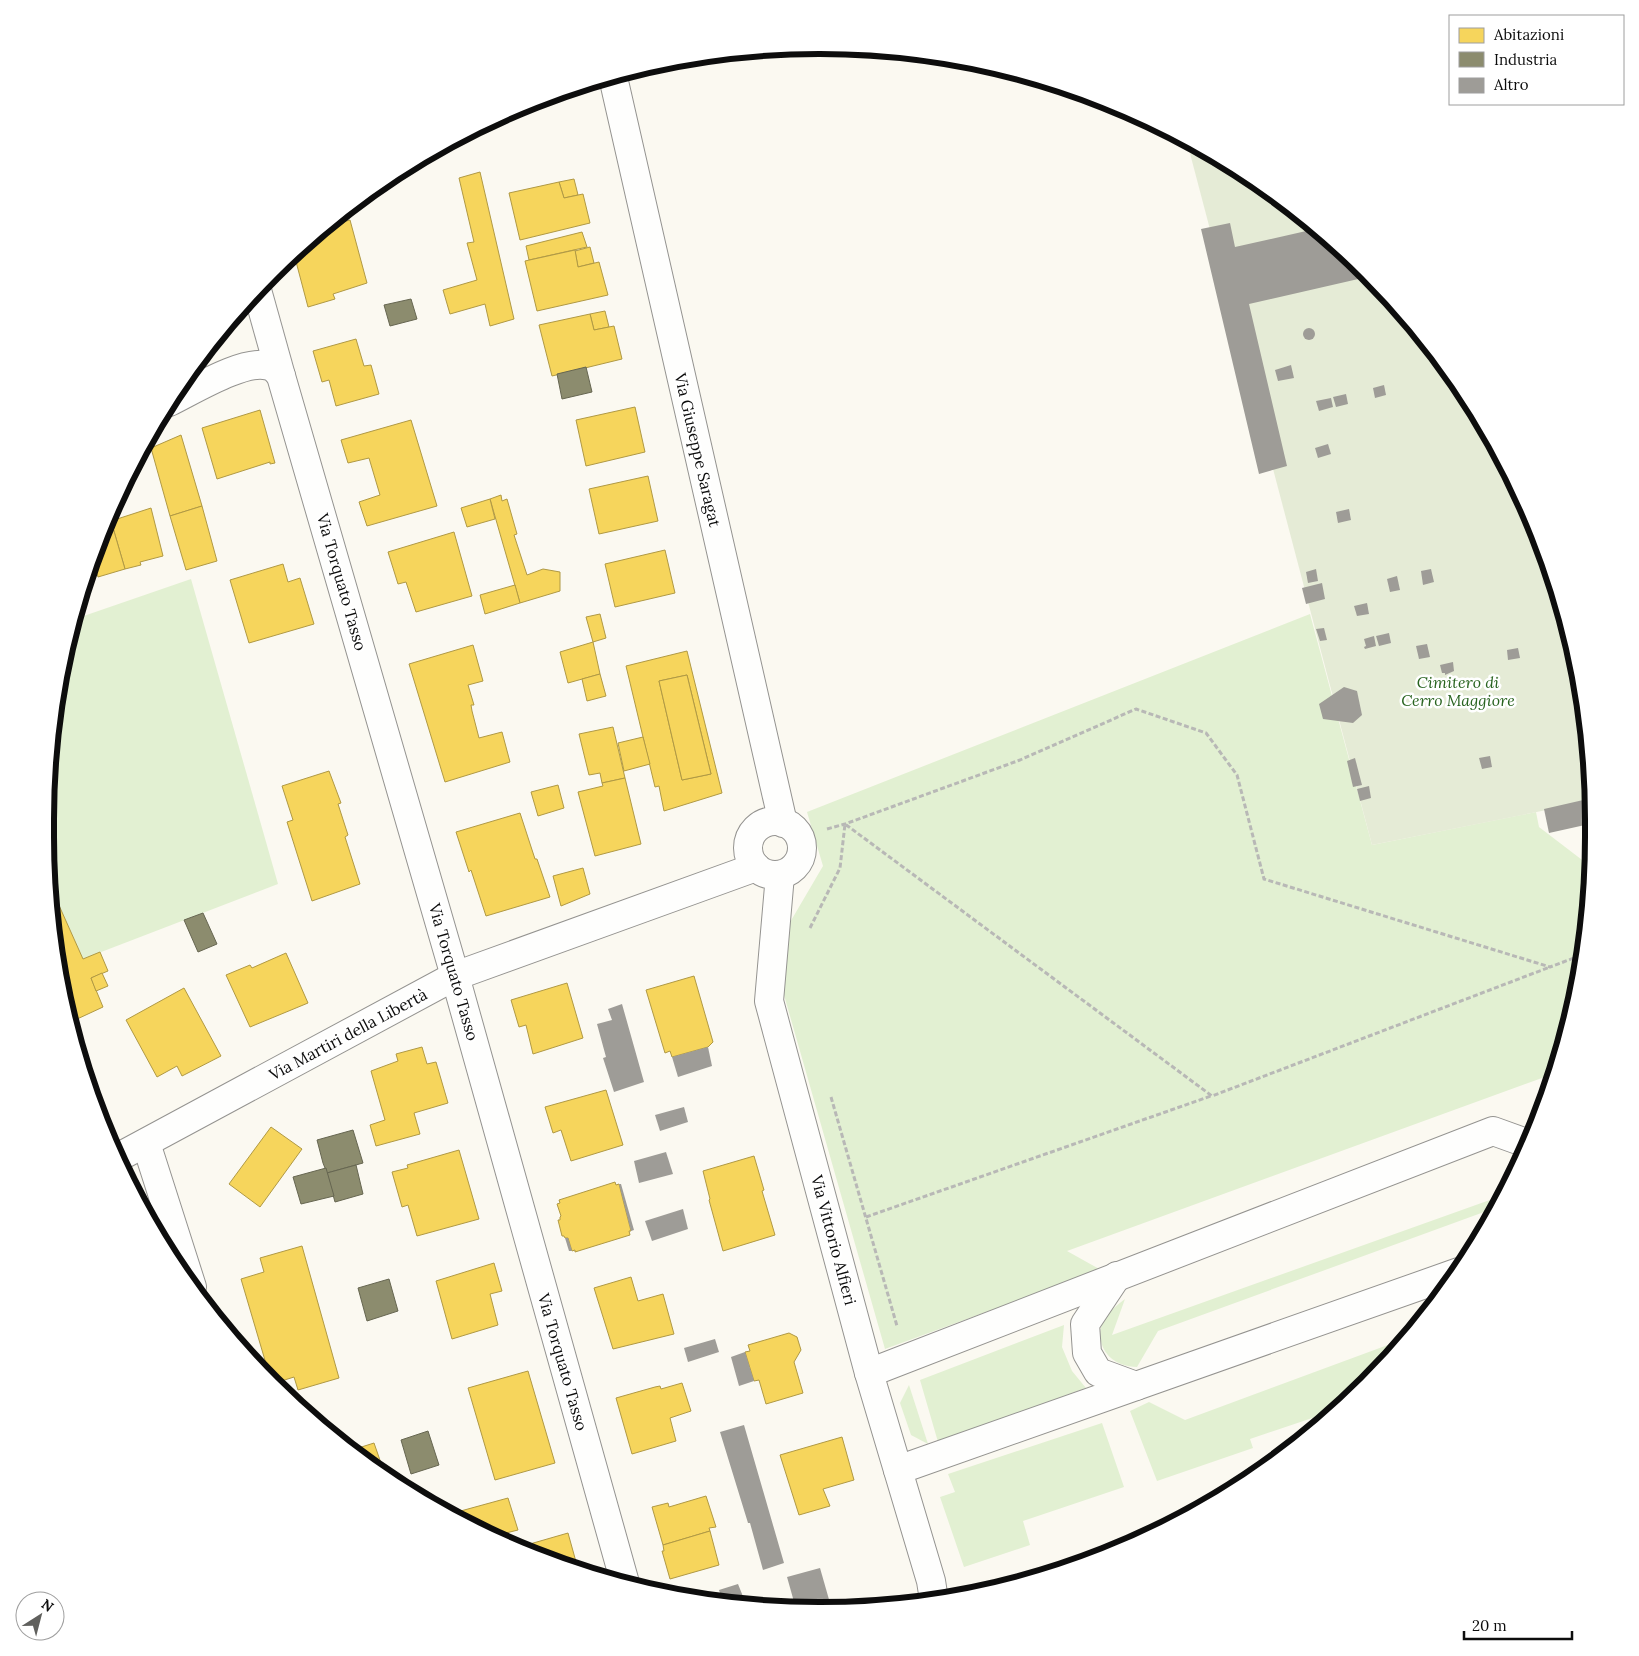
<svg xmlns="http://www.w3.org/2000/svg" width="1639" height="1656" font-family="Lora,serif">
<style>
.green{fill:#e2f0d2}
.cemetery{fill:#e5ebd6}
.homes{fill:#f6d55c;stroke:#b09944;fill-rule:evenodd}
.industry{fill:#8c8c6e;stroke:#666651}
.building{fill:#9e9c97}
.lines{fill:none;stroke-linecap:round;stroke-linejoin:round}
.minor-casing{stroke:#949390;stroke-width:30}
.path{stroke:#b8b8b6;stroke-width:3;stroke-dasharray:5 2.5;stroke-linecap:butt}
.minor{stroke:#fefefd;stroke-width:28}
.labels{text-anchor:middle;stroke-width:5;stroke-linejoin:round;paint-order:stroke}
.street-label{font-size:16px;fill:#0d0d0d;stroke:#fff}
.park-label{font-size:16px;font-style:italic;fill:#28631f;stroke:#fff}
.rim{fill:none;stroke:#0d0d0d;stroke-width:6}
</style>
<rect width="100%" height="100%" fill="#fbf9f1"/>
<g class="green">
<polygon points="191,579 278,884 83,959 50,885 45,836 60,669 75,619"/>
<polygon points="1310,614 1372,845 1536,812 1539,827 1590,866 1579,987 1553,1074 1067,1251 1101,1270 885,1349 772,953 823,866 807,812"/>
<path d="M1501 1196 1495 1208 1158 1331 1137 1367C1132 1367 1126 1366 1121 1364 1099 1356 1093 1328 1110 1312 1114 1307 1120 1303 1125 1299L1112 1335Z"/>
<polygon points="1064,1325 1062,1347 1072,1371 1086,1388 938,1442 920,1380"/>
<polygon points="1404,1339 1367,1384 1336,1410 1250,1439 1253,1448 1157,1481 1130,1411 1149,1402 1185,1420"/>
<polygon points="909,1385 928,1444 911,1435 900,1403"/>
<polygon points="1102,1423 1124,1487 1023,1521 1030,1545 964,1567 940,1497 955,1492 948,1474"/>
</g>
<polygon class="cemetery" points="1187,142 1250,175 1367,272 1463,389 1535,523 1579,668 1592,801 1372,845"/>
<g class="homes">
<polygon points="552,95 553,97 529,104 529,103 525,104"/>
<polygon points="480,172 514,319 490,326 485,304 450,314 443,290 477,280 467,243 474,242 459,178"/>
<polygon points="574,179 578,195 564,198 559,182"/>
<polygon points="559,182 564,198 583,194 590,223 520,240 509,193"/>
<polygon points="350,220 367,283 333,294 335,299 308,307 294,254 328,226"/>
<polygon points="582,232 587,247 529,260 526,246"/>
<polygon points="590,247 594,263 578,267 575,251"/>
<polygon points="575,250 578,267 599,262 608,295 537,311 525,261"/>
<polygon points="605,311 609,327 594,330 590,314"/>
<polygon points="590,314 594,330 614,326 622,359 552,376 539,325"/>
<polygon points="356,339 364,366 371,365 379,394 336,406 329,380 322,382 313,351"/>
<polygon points="635,407 645,452 586,466 576,420"/>
<polygon points="260,410 275,463 270,464 270,462 217,479 202,428"/>
<polygon points="411,420 437,506 367,526 359,502 380,495 369,458 348,463 341,440"/>
<polygon points="181,435 202,506 170,516 151,448"/>
<polygon points="648,476 658,521 599,534 589,489"/>
<polygon points="501,495 502,501 507,499 517,534 514,535 527,575 543,569 560,572 560,591 520,603 490,499"/>
<polygon points="490,499 495,519 467,527 461,508"/>
<polygon points="202,506 217,561 186,570 170,516"/>
<polygon points="151,508 163,556 140,562 141,565 125,569 111,521"/>
<polygon points="111,521 125,569 98,577 93,559 104,523"/>
<polygon points="454,532 472,596 416,612 406,582 398,584 388,552"/>
<polygon points="665,550 675,593 615,607 605,564"/>
<polygon points="283,564 288,582 300,578 314,624 249,643 230,580"/>
<polygon points="515,585 520,603 485,614 480,595"/>
<polygon points="600,614 606,638 593,642 586,617"/>
<polygon points="593,642 600,674 568,683 560,652"/>
<polygon points="473,645 483,681 468,685 474,705 471,705 472,711 479,738 502,732 510,762 445,782 409,664"/>
<path d="M687 651 722 793 664 811 659 786 655 787 626 666ZM687 675 711 774 682 780 659 681Z"/>
<polygon points="600,674 606,696 587,701 582,679"/>
<polygon points="687,675 711,774 682,780 659,681"/>
<polygon points="613,727 625,778 602,783 600,773 589,775 579,734"/>
<polygon points="643,737 650,764 624,771 618,743"/>
<polygon points="329,771 341,803 338,804 348,835 345,837 360,884 312,901 287,822 293,820 282,786"/>
<polygon points="625,778 641,844 595,856 578,792 603,786 602,783"/>
<polygon points="558,785 564,808 538,816 531,792"/>
<polygon points="520,813 535,859 537,859 550,897 486,916 471,870 469,872 456,832"/>
<polygon points="583,868 590,894 561,906 553,876"/>
<polygon points="53,892 83,959 100,952 108,971 91,978 103,1007 75,1020 59,983 51,893"/>
<polygon points="286,953 308,1003 250,1027 226,975 250,965 252,968"/>
<polygon points="102,973 108,986 96,991 91,978"/>
<polygon points="694,976 713,1042 708,1047 672,1057 670,1051 665,1053 646,990"/>
<polygon points="567,983 583,1038 533,1054 526,1025 519,1027 511,1000"/>
<polygon points="184,988 221,1056 182,1076 177,1066 157,1077 126,1020"/>
<polygon points="422,1047 427,1064 436,1062 448,1103 414,1113 420,1134 376,1146 370,1125 385,1120 371,1071 398,1061 396,1054"/>
<polygon points="606,1090 623,1145 571,1161 561,1130 553,1133 545,1107"/>
<polygon points="271,1127 302,1149 260,1207 229,1184"/>
<polygon points="459,1150 479,1219 417,1236 408,1205 402,1207 392,1172 408,1168 407,1165"/>
<polygon points="754,1156 764,1190 762,1191 775,1235 723,1251 709,1200 710,1199 703,1171"/>
<polygon points="615,1182 616,1185 619,1184 631,1231 629,1231 630,1235 575,1252 575,1250 572,1251 568,1238 565,1238 564,1236 562,1236 558,1220 560,1220 560,1217 561,1216 557,1204 560,1203 559,1200"/>
<polygon points="302,1246 339,1378 298,1390 294,1377 272,1384 241,1279 264,1272 260,1258"/>
<polygon points="494,1263 502,1291 490,1294 498,1325 452,1339 436,1281"/>
<polygon points="631,1277 638,1301 663,1294 674,1334 613,1349 594,1288"/>
<polygon points="789,1333 797,1337 801,1350 794,1362 803,1393 766,1404 759,1380 754,1381 745,1352 750,1351 748,1345"/>
<polygon points="528,1371 555,1463 495,1480 468,1388"/>
<polygon points="682,1383 691,1411 670,1418 676,1441 632,1454 616,1398 655,1387 660,1386 661,1389"/>
<polygon points="842,1437 854,1480 823,1489 830,1506 799,1515 780,1455"/>
<polygon points="374,1443 382,1466 385,1477 352,1450"/>
<polygon points="706,1496 716,1527 709,1528 710,1531 663,1545 652,1507 668,1503 669,1507"/>
<polygon points="508,1498 518,1530 494,1536 459,1518 457,1512"/>
<polygon points="710,1531 719,1565 670,1579 662,1551 664,1551 663,1545"/>
<polygon points="568,1533 578,1569 523,1552 516,1548"/>
</g>
<g class="industry">
<polygon points="411,299 417,319 390,326 384,305"/>
<polygon points="586,367 592,392 562,399 557,374"/>
<polygon points="203,913 217,944 198,952 184,920"/>
<polygon points="353,1130 363,1163 327,1173 323,1163 317,1140"/>
<polygon points="356,1165 363,1194 335,1202 327,1173"/>
<polygon points="326,1168 334,1196 301,1204 293,1177"/>
<polygon points="389,1279 398,1311 367,1321 358,1288"/>
<polygon points="428,1431 439,1465 411,1474 401,1440"/>
</g>
<g class="building">
<polygon points="1230,223 1235,247 1315,229 1365,270 1367,277 1249,304 1287,466 1259,474 1201,229"/>
<circle cx="1309" cy="334" r="6"/>
<polygon points="1291,365 1294,378 1278,381 1275,370"/>
<polygon points="1384,385 1386,395 1375,398 1373,388"/>
<polygon points="1346,394 1348,404 1336,407 1333,397"/>
<polygon points="1331,398 1333,407 1319,411 1316,401"/>
<polygon points="1328,444 1331,454 1318,458 1315,448"/>
<polygon points="1349,509 1351,520 1338,523 1336,512"/>
<polygon points="1316,569 1318,581 1308,583 1306,572"/>
<polygon points="1431,569 1434,582 1423,585 1421,571"/>
<polygon points="1397,576 1400,590 1390,592 1387,579"/>
<polygon points="1322,583 1325,599 1306,604 1302,588"/>
<polygon points="1367,603 1369,614 1357,616 1354,606"/>
<polygon points="1324,628 1327,640 1320,641 1316,629"/>
<polygon points="1389,633 1391,643 1379,646 1376,636"/>
<polygon points="1374,636 1376,646 1365,649 1364,647 1366,646 1364,639"/>
<polygon points="1427,644 1430,657 1419,659 1416,646"/>
<polygon points="1518,648 1520,658 1508,660 1507,650"/>
<polygon points="1453,662 1454,671 1445,675 1445,673 1442,673 1440,665"/>
<polygon points="1344,687 1357,691 1362,715 1353,723 1323,719 1319,704"/>
<polygon points="1490,756 1492,767 1482,769 1479,758"/>
<polygon points="1355,758 1362,785 1353,787 1347,761"/>
<polygon points="1369,786 1371,798 1360,801 1357,789"/>
<polygon points="1592,798 1594,823 1549,833 1544,809"/>
<polygon points="622,1004 644,1082 614,1092 603,1058 606,1057 597,1024 612,1020 608,1009"/>
<polygon points="708,1047 712,1066 678,1077 672,1057"/>
<polygon points="684,1107 688,1122 660,1131 655,1115"/>
<polygon points="666,1152 673,1174 639,1183 634,1161"/>
<polygon points="619,1184 621,1184 634,1230 631,1231"/>
<polygon points="683,1209 688,1229 652,1241 645,1221"/>
<polygon points="565,1238 568,1238 572,1251 569,1251"/>
<polygon points="715,1339 719,1352 688,1362 684,1348"/>
<polygon points="745,1352 754,1381 739,1386 731,1357"/>
<polygon points="744,1425 784,1563 763,1570 750,1523 748,1523 720,1432"/>
<polygon points="820,1568 832,1610 820,1611 796,1609 787,1577"/>
<polygon points="738,1584 744,1599 734,1603 723,1602 719,1590"/>
</g>
<g class="lines">
<defs>
<g id="minor">
<polyline points="613,77 783,823"/>
<polyline points="257,290 281,376"/>
<path d="M169 402C192 391 245 358 269 366 274 367 278 372 281 376L455 976 625 1583"/>
<circle cx="775" cy="848" r="27"/>
<polyline points="780,875 769,1001 869,1373 931,1581 934,1600"/>
<polyline points="146,1143 192,1287"/>
<polyline points="117,1158 455,976 756,867"/>
<polyline points="1117,1276 1085,1324 1087,1353 1098,1372 1136,1386"/>
<polyline points="869,1373 1493,1131 1529,1144"/>
<polyline points="898,1470 1459,1272"/>
</g>
</defs>
<use href="#minor" class="minor-casing"/>
<g class="path">
<polyline points="827,829 845,824 1020,760 1136,709 1206,733 1237,775 1264,879 1550,967 1582,955"/>
<polyline points="810,928 840,868 845,824 1212,1096 1550,967"/>
<polyline points="831,1097 897,1326"/>
<polyline points="866,1217 1211,1096"/>
</g>
<use href="#minor" class="minor"/>
</g>
<g class="labels">
<g class="street-label">
<text transform="translate(698 450) rotate(77)" y="6">Via Giuseppe Saragat</text>
<text transform="translate(342 582) rotate(74)" y="6">Via Torquato Tasso</text>
<text transform="translate(454 972) rotate(74)" y="6">Via Torquato Tasso</text>
<text transform="translate(348 1034) rotate(-28)" y="6">Via Martiri della Libertà</text>
<text transform="translate(834 1240) rotate(75)" y="6">Via Vittorio Alfieri</text>
<text transform="translate(563 1362) rotate(74)" y="6">Via Torquato Tasso</text>
</g>
<g class="park-label">
<text x="1458" y="688">Cimitero di<tspan x="1458" dy="18">Cerro Maggiore</tspan></text>
</g>
</g>
<path d="M0 0H1639V1656H0ZM819 54H820A765 765 0 0 1 1585 819V837A765 765 0 0 1 820 1602H819A765 765 0 0 1 54 837V819A765 765 0 0 1 819 54Z" fill="#fff" fill-rule="evenodd"/>
<path class="rim" d="M819 54H820A765 765 0 0 1 1585 819V837A765 765 0 0 1 820 1602H819A765 765 0 0 1 54 837V819A765 765 0 0 1 819 54Z"/>
<rect x="1449" y="15" width="175" height="90" fill="#ffffff" stroke="#9e9e9e"/>
<rect x="1459" y="28" width="25" height="15" fill="#f6d55c" stroke="#9e9e9e"/>
<text x="1494" y="40" font-size="15" fill="#0d0d0d">Abitazioni</text>
<rect x="1459" y="52" width="25" height="15" fill="#8c8c6e" stroke="#9e9e9e"/>
<text x="1494" y="65" font-size="15" fill="#0d0d0d">Industria</text>
<rect x="1459" y="78" width="25" height="15" fill="#9e9c97" stroke="#9e9e9e"/>
<text x="1494" y="90" font-size="15" fill="#0d0d0d">Altro</text>
<g transform="translate(40 1616) rotate(36)"><circle r="24" fill="#ffffff" stroke="#9e9e9e"/>
<path d="M0-4L9 19L0 12L-9 19Z" fill="#60605d"/>
<text y="-8" font-size="14" font-weight="bold" text-anchor="middle" fill="#0d0d0d">N</text>
</g>
<path d="M1464 1631v8h108v-8" fill="none" stroke="#0d0d0d" stroke-width="2.5"/>
<text x="1472" y="1631" font-size="15" fill="#0d0d0d" stroke="#ffffff" stroke-width="4" paint-order="stroke">20 m</text>
</svg>
